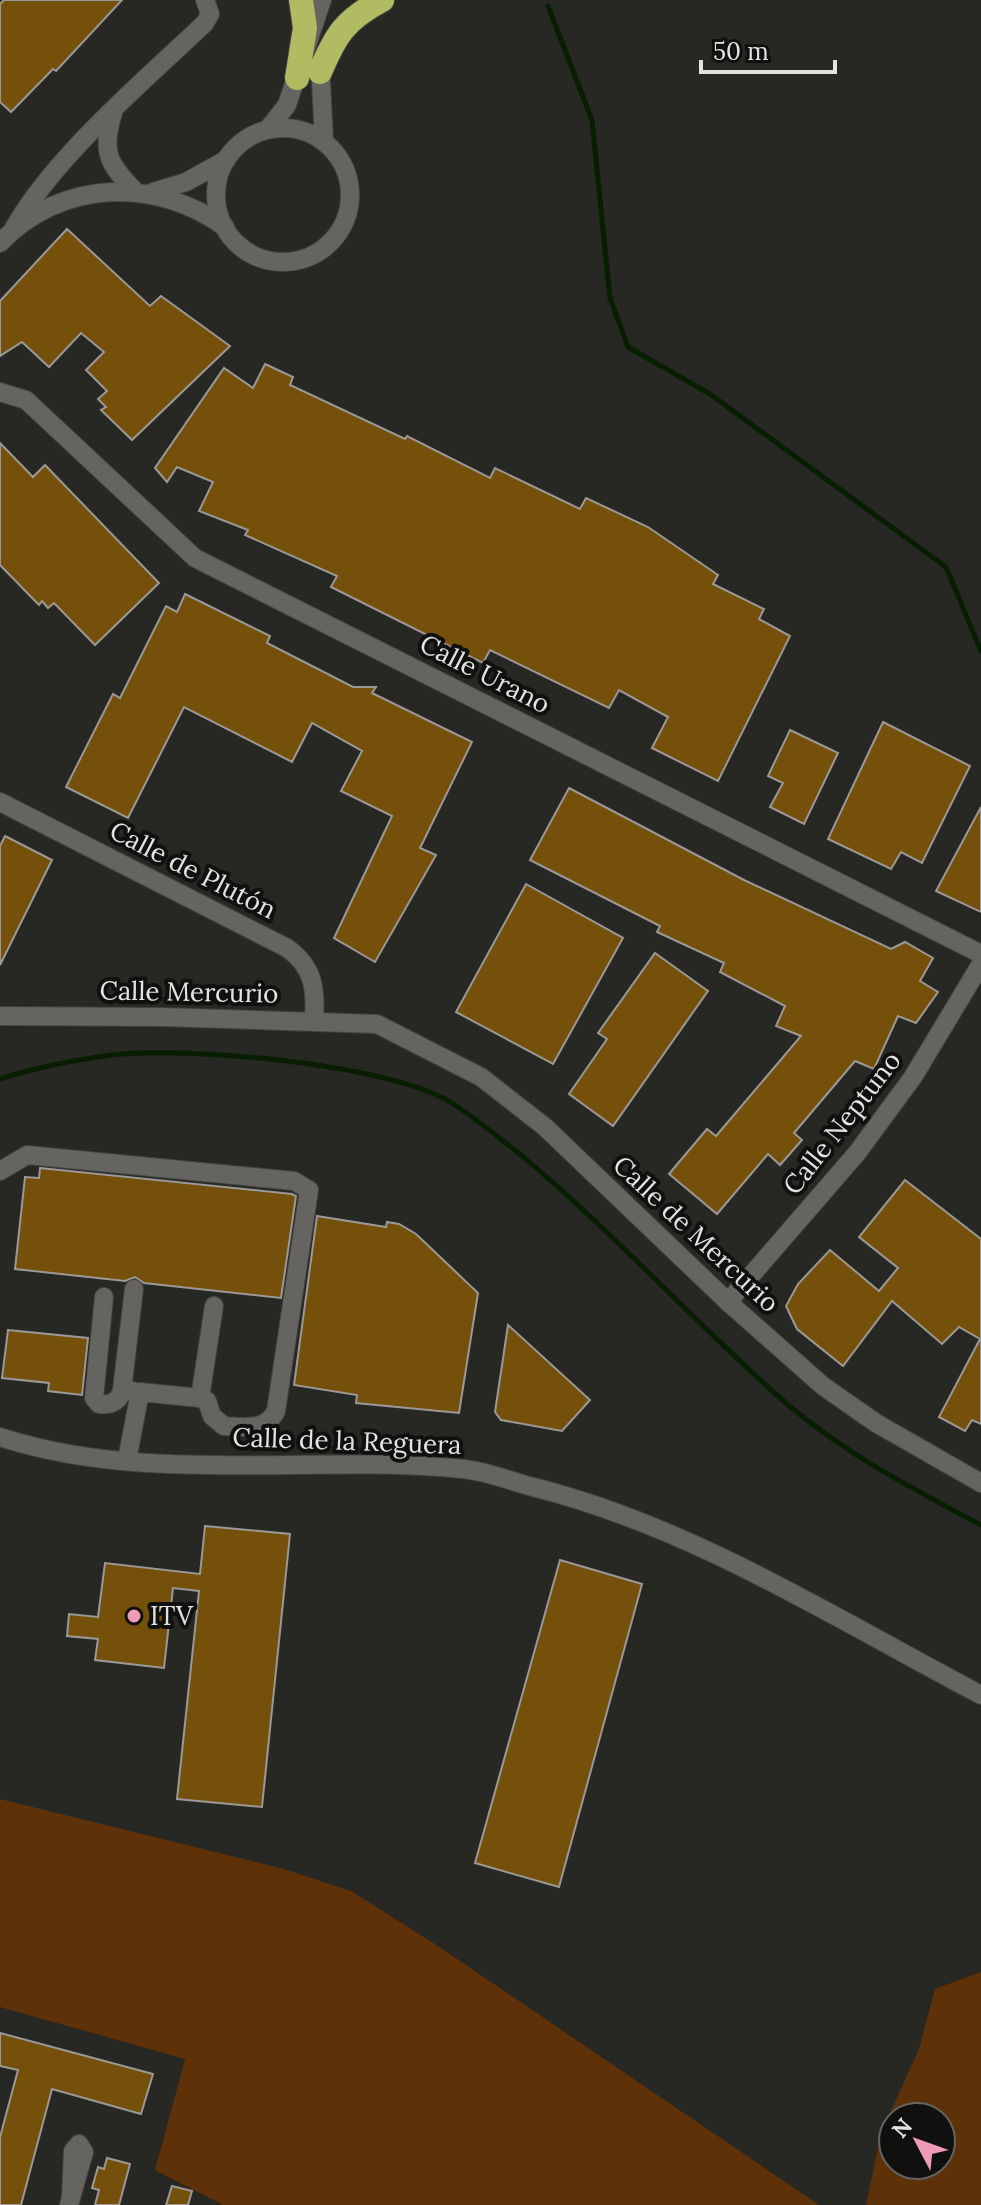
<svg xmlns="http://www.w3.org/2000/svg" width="981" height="2205" font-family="Lora,serif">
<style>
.green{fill:#5f3108;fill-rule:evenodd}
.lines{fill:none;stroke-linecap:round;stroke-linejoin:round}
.stream{stroke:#081e00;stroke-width:5}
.building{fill:#75500b;stroke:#9b9997;stroke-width:2}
.minor-casing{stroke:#434340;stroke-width:20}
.highway-casing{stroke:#434340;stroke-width:26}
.minor{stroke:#656461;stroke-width:18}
.highway{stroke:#b0bb62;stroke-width:24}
.poi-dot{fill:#ef9ab8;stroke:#10100f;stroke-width:3}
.labels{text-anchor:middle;stroke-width:8;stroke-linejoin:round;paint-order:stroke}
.street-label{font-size:26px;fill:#e3e3e1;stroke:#10100f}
.poi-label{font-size:26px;fill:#e3e3e1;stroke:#10100f;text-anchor:start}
</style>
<rect width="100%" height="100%" fill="#272724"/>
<g class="green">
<polygon points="0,1799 284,1869 351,1891 438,1946 819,2205 223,2205 155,2170 185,2059 0,2007"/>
<path d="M981 1972V2205H866L881 2133 919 2049 935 1989ZM941 2117V2165H893V2117Z"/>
</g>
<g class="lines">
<g class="stream">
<polyline points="548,6 592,120 610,298 628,347 710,394 946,567 981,651"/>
<path d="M0 1079C37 1067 74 1060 112 1055 186 1046 395 1064 455 1105 578 1190 675 1306 787 1404 846 1454 913 1489 981 1525"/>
</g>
</g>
<g class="building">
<polygon points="4,0 122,0 56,71 53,69 11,112 0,102 0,4"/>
<polygon points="67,229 150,306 161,296 230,346 132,440 101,410 106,407 98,399 107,391 86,370 104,352 81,333 49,367 22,342 0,356 0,301"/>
<polygon points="265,364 293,377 290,385 405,439 407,436 490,478 495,468 580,509 586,498 648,527 718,575 713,584 764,609 759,619 790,636 718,781 652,748 668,717 619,690 609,708 490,650 483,663 331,587 337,576 245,535 248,530 199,511 213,482 177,467 167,482 155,468 224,368 253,388"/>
<polygon points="0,443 33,477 45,465 159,583 95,645 54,603 48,608 42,601 39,605 0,565"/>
<polygon points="185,594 270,636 267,643 353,687 376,687 372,693 472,742 420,848 436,855 375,962 334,938 392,816 341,791 362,751 312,723 292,762 184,707 128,818 66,787 113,694 120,698 166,606 177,612"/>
<polygon points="883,722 970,766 922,863 901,852 891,869 828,839"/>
<polygon points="790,730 838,753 804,824 770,807 783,783 768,776"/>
<polygon points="569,788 744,880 891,949 905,942 933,958 920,981 938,992 916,1023 898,1016 874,1069 855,1061 794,1133 802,1140 780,1165 768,1154 717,1214 669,1174 707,1129 716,1136 801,1036 776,1026 785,1006 720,972 724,963 657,932 660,926 530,860"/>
<polygon points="981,807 981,912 936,891"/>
<polygon points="5,836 52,860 0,965 0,846"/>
<polygon points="526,884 623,938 553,1064 456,1012"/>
<polygon points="655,953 708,991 613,1126 569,1094 607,1039 598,1033"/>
<polygon points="40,1168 292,1194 296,1196 281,1298 144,1283 135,1277 125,1281 15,1269 25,1177 39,1178"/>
<polygon points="905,1180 981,1239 981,1424 972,1420 965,1431 939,1417 980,1339 959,1327 942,1344 892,1301 843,1366 797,1329 786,1306 798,1284 830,1250 879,1291 898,1268 859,1237"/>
<polygon points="317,1216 386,1227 387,1222 399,1224 416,1234 478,1293 459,1413 356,1403 357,1395 294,1385"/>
<polygon points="508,1325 590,1400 562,1431 501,1420 495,1412"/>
<polygon points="8,1330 88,1338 82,1395 48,1391 49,1383 2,1378"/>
<polygon points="205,1526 290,1534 262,1807 177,1799 199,1591 173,1588 164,1668 95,1660 98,1639 67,1636 69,1614 98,1617 105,1563 200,1574"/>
<polygon points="560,1560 642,1584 559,1887 475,1863"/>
<polygon points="0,2033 153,2074 141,2114 52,2089 21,2205 0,2205 0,2137 18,2070 0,2066"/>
<polygon points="107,2158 130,2164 119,2205 95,2205 99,2190 92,2188 98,2167 104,2169"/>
<polygon points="172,2186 192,2191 188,2205 166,2205"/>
</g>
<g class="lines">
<defs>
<g id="minor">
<polyline points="320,62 324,141"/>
<path d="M113 113C101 151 108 164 135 191"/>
<circle cx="283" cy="195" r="67"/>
<polyline points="268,129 287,105 322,0"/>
<polyline points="153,192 186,182 226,160"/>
<path d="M14 228C54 157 145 80 205 23L210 14 205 0"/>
<path d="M0 243C61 179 155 177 225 227"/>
<polyline points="0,392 26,400 195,558 981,954"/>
<path d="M0 802 287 948C314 967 316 989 314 1020"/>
<polyline points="0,1016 162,1017 377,1024 481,1077 545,1127 728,1302 823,1386 876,1423 981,1483"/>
<path d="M0 1171 27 1155 294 1181 309 1190 276 1411C265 1432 244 1427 224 1426L212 1416 207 1401 200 1398 140 1392 127 1460"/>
<path d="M104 1297 94 1398 99 1404C111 1405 119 1402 122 1390"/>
<polyline points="728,1302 857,1153 913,1077 981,964"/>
<polyline points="133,1391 122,1390 134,1289"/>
<polyline points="200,1398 214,1306"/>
<path d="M0 1437C148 1485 310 1454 463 1469 486 1471 510 1481 533 1487 693 1527 836 1619 981 1695"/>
<polyline points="69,2205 84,2152 79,2144 73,2151 71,2197"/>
</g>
<g id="highway">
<path d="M320 72C336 34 345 20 382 0"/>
<polyline points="297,78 305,28 301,0"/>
</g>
</defs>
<use href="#minor" class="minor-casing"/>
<use href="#highway" class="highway-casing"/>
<use href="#minor" class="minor"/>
<use href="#highway" class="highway"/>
</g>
<circle class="poi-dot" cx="134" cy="1616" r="8"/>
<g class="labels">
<g class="street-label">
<text transform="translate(485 674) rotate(27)" y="9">Calle Urano</text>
<text transform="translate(193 870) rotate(27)" y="9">Calle de Plutón</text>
<text transform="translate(189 992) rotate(1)" y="9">Calle Mercurio</text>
<text transform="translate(842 1123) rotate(-52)" y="9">Calle Neptuno</text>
<text transform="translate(696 1234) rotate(43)" y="9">Calle de Mercurio</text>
<text transform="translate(347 1441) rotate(2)" y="9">Calle de la Reguera</text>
</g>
<g class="poi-label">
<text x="150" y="1625">ITV</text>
</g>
</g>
<g transform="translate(917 2141) rotate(311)"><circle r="38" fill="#10100f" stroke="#646463" stroke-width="2"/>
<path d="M0-6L14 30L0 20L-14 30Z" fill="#ef9ab8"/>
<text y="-12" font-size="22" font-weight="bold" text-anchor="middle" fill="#e3e3e1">N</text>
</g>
<path d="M701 60v12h134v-12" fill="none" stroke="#e3e3e1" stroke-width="4"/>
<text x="713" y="60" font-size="24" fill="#e3e3e1" stroke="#10100f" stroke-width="6" paint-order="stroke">50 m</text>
</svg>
